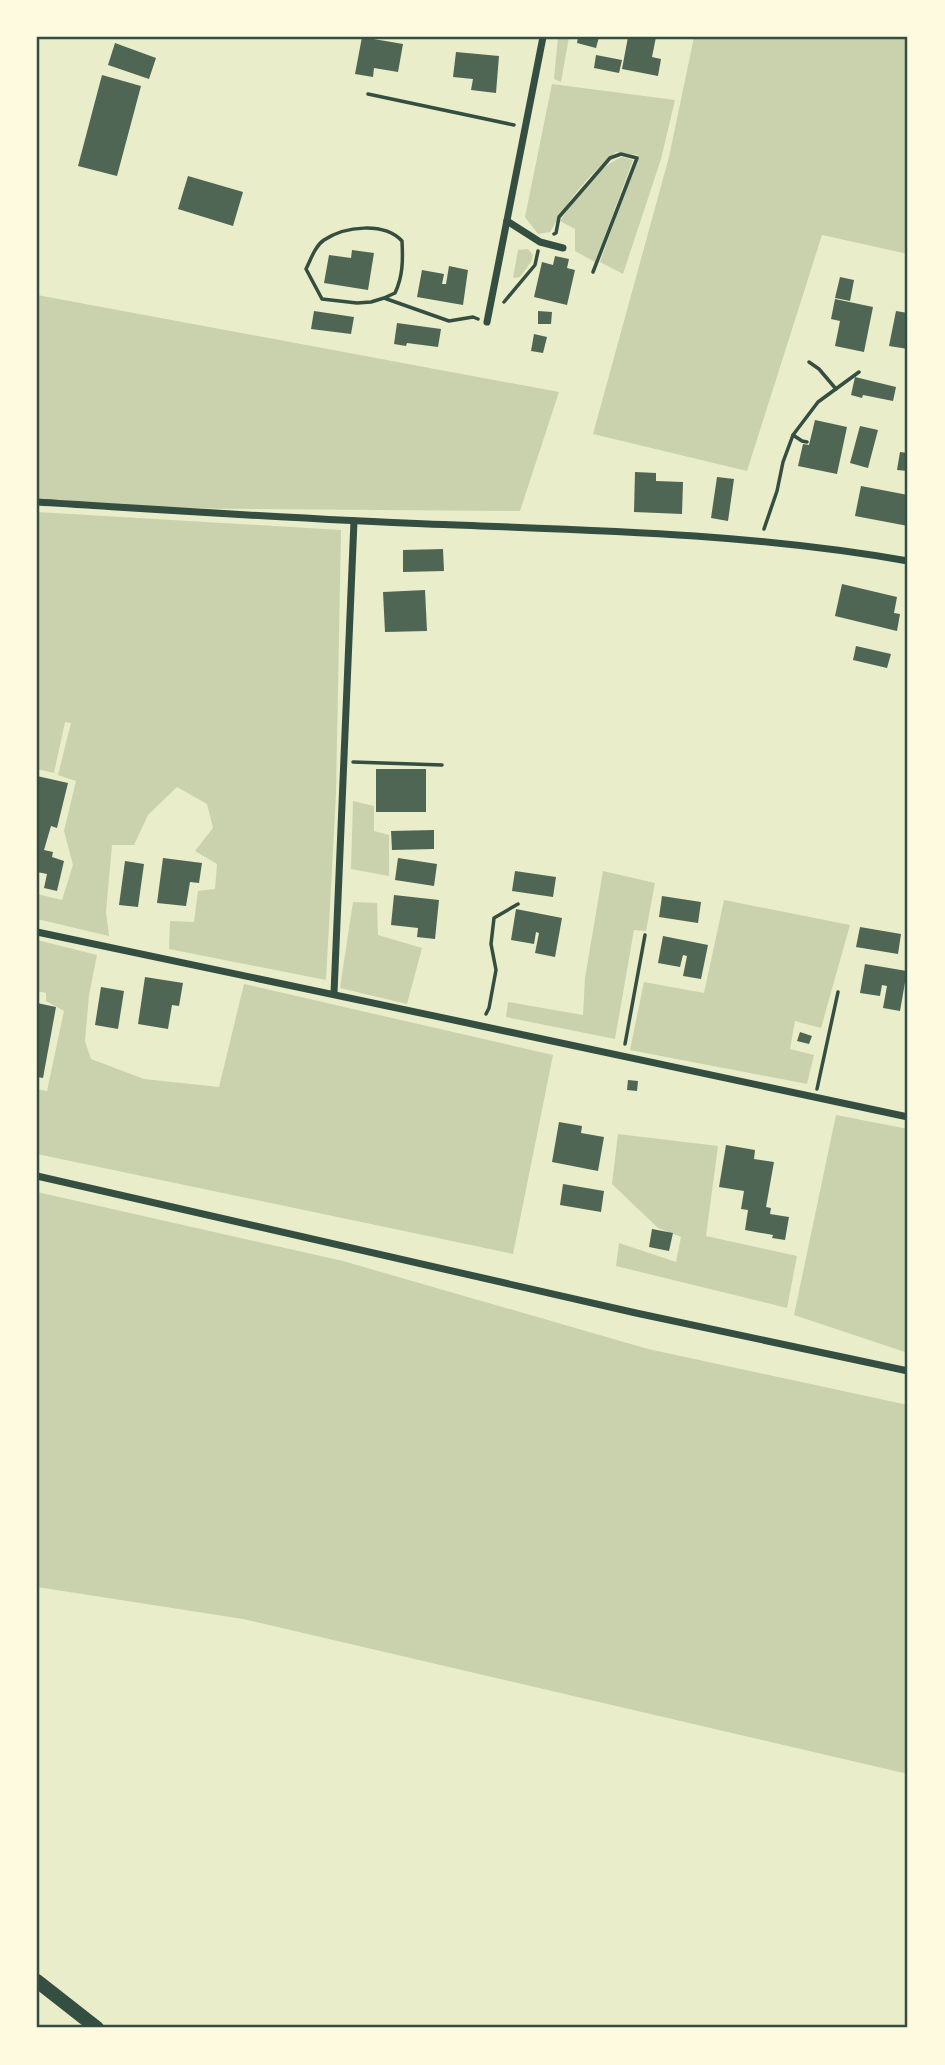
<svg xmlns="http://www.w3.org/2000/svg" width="945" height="2065" font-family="'Playfair Display',serif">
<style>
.green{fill:#cad2ad}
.building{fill:#4f6655}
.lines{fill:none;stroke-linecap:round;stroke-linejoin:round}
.path{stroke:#344e41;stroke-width:3.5}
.minor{stroke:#344e41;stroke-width:7}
.trunk{stroke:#344e41;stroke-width:14}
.neatline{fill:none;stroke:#344e41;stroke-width:2.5}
</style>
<rect width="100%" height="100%" fill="#e9edc9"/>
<g class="green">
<polygon points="558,37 569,37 561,82 554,79"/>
<polygon points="694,37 908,37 908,254 822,235 747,471 593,434 669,157"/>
<path d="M552 84 675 100 661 159 623 274 600 262 638 155 616 152C589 174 567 201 550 232L538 234 525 217Z"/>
<path d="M622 157 633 160 595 262 575 251V229L560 221C576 198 595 168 622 157Z"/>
<polygon points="528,249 533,255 531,262 520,277 513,278 518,250"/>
<polygon points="37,295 559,392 520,511 128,508 37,502"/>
<polygon points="37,512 341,530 336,794 326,980 169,949 170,921 194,922 198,891 215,889 217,864 195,851 213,828 207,804 177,787 148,815 134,845 112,845 106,912 109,936 37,919 37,894 62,900 73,865 64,831 76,781 58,775 71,723 65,722 54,773 37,769"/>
<polygon points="353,801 374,806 374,831 389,835 389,876 351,869"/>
<polygon points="603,871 655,883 646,931 634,930 615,1039 506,1017 508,1002 583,1015 585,978"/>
<polygon points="724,900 850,925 821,1028 795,1021 790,1049 814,1055 807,1084 630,1050 644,982 704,993"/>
<polygon points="353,902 377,903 378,935 422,948 407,1004 340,988"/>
<polygon points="37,940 97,955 89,995 85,1041 91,1059 144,1079 219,1087 244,984 553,1055 513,1254 37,1154 37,1089 47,1091 64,1011 46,1001 46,993 37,991"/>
<polygon points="836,1115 908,1129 908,1353 794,1315"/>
<polygon points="618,1134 718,1146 706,1236 797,1256 787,1308 616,1266 619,1243 676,1262 681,1237 658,1228 612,1184"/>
<polygon points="37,1192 343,1261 648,1349 908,1405 908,1774 243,1619 37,1587"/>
</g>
<g class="building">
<polygon points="362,37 403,44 398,72 374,68 373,77 355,74"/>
<polygon points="578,37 599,37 596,48 577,43"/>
<polygon points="628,37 656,37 652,57 661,59 658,76 622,69"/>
<polygon points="115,43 156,58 149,79 108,65"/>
<polygon points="456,52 499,56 496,93 471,90 473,79 453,77"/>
<polygon points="596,55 622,60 619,73 594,68"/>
<polygon points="102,75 141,86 117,176 78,166"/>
<polygon points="188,176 243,192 233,226 178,209"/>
<polygon points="352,250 374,253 368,290 324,283 329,255 351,258"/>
<polygon points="555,256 569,259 567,268 575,270 567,305 534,297 542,262 553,265"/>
<polygon points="449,266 468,270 463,305 417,297 422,270 444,274 442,284 446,284"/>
<polygon points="840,277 854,280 850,301 835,298"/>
<polygon points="835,299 873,307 864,352 835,346 840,321 831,319"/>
<polygon points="314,311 354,317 351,334 311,329"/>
<polygon points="538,311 552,312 551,324 538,324"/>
<polygon points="896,311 908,313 908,349 889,346"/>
<polygon points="397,323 441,329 438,347 407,343 406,346 394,344"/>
<polygon points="534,334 547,337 543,353 531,351"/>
<polygon points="855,377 896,387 893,401 863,395 862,398 851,395"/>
<polygon points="815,420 847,427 837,474 798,466 803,444 809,445"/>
<polygon points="860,426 878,430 868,468 850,463"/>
<polygon points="900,452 908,453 908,471 897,470"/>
<polygon points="635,472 656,473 656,481 683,482 682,514 634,512"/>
<polygon points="717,477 734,479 728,521 711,518"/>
<polygon points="861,486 908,495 908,526 855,516"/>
<polygon points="443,549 444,571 403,572 403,550"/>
<polygon points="842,584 897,597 894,613 900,614 897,631 835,616"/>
<polygon points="425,590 427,631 385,632 383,592"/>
<polygon points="856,646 891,654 887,668 853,660"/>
<rect x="376" y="769" width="50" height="43"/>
<polygon points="37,776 68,783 57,828 51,826 44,850 53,852 52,857 64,861 57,891 44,888 47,874 37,872"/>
<polygon points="434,830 434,849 392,850 391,831"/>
<polygon points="163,858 202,863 199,883 190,882 186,906 157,903"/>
<polygon points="398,858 437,864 434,886 395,880"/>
<polygon points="125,861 144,864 138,907 119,905"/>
<polygon points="515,871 556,877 553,897 512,891"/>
<polygon points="394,895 439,900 435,939 417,937 418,928 391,925"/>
<polygon points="662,896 701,902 698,923 659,917"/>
<polygon points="516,909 562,918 555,957 535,953 539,933 536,932 534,944 511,940"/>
<polygon points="860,927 901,934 898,954 856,947"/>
<polygon points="663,936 708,945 701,979 683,976 687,956 683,955 680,967 658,963"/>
<polygon points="865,964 907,971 900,1011 883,1008 887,986 882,985 880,996 860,993"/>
<polygon points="145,977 183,983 179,1006 172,1005 168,1029 138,1024"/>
<polygon points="101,987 124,991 118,1029 95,1025"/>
<polygon points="37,1003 56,1007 43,1078 37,1077"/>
<polygon points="800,1032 812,1036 809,1044 797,1041"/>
<polygon points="628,1080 638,1081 637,1091 627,1090"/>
<polygon points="559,1122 582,1126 581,1133 604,1137 598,1171 552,1162"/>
<polygon points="726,1145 755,1150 754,1159 774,1162 766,1207 771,1208 770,1214 789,1217 785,1240 772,1238 773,1235 745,1230 748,1210 741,1209 744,1191 719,1187"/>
<polygon points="563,1184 604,1191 601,1212 560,1205"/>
<polygon points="652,1229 673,1233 669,1251 649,1247"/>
</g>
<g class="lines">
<g class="path">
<polyline points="368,94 514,125"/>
<polyline points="554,234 556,233 559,217 610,158 621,154 637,158 593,272"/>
<path d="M384 298 395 293C403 276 403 260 402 241 384 222 345 226 324 240 315 246 311 259 306 269L322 299 357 303 371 302 384 298 449 321 473 317 478 319"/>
<polyline points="504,302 535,265 538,251"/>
<polyline points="809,362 819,369 836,389"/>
<polyline points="793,435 802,441 807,442"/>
<polyline points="764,529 777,491 783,462 793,435 818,402 859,372"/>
<polyline points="353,762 442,765"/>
<polyline points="486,1014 489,1008 496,970 491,944 494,918 518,904"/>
<polyline points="625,1044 645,935"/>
<polyline points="817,1089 838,992"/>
</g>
<g class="minor">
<polyline points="507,221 540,242 563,248"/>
<polyline points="487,322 543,37"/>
<path d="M37 502C167 510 298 519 428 524 588 530 750 533 908 561"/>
<path d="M37 932C328 992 617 1056 908 1117"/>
<polyline points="334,993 354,521"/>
<polyline points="37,1176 636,1313 908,1371"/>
</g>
<polyline class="trunk" points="37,1981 97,2028"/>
</g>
<rect width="945" height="2065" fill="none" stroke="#fefae0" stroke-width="77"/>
<rect x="38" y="38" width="868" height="1988" class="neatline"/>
</svg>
